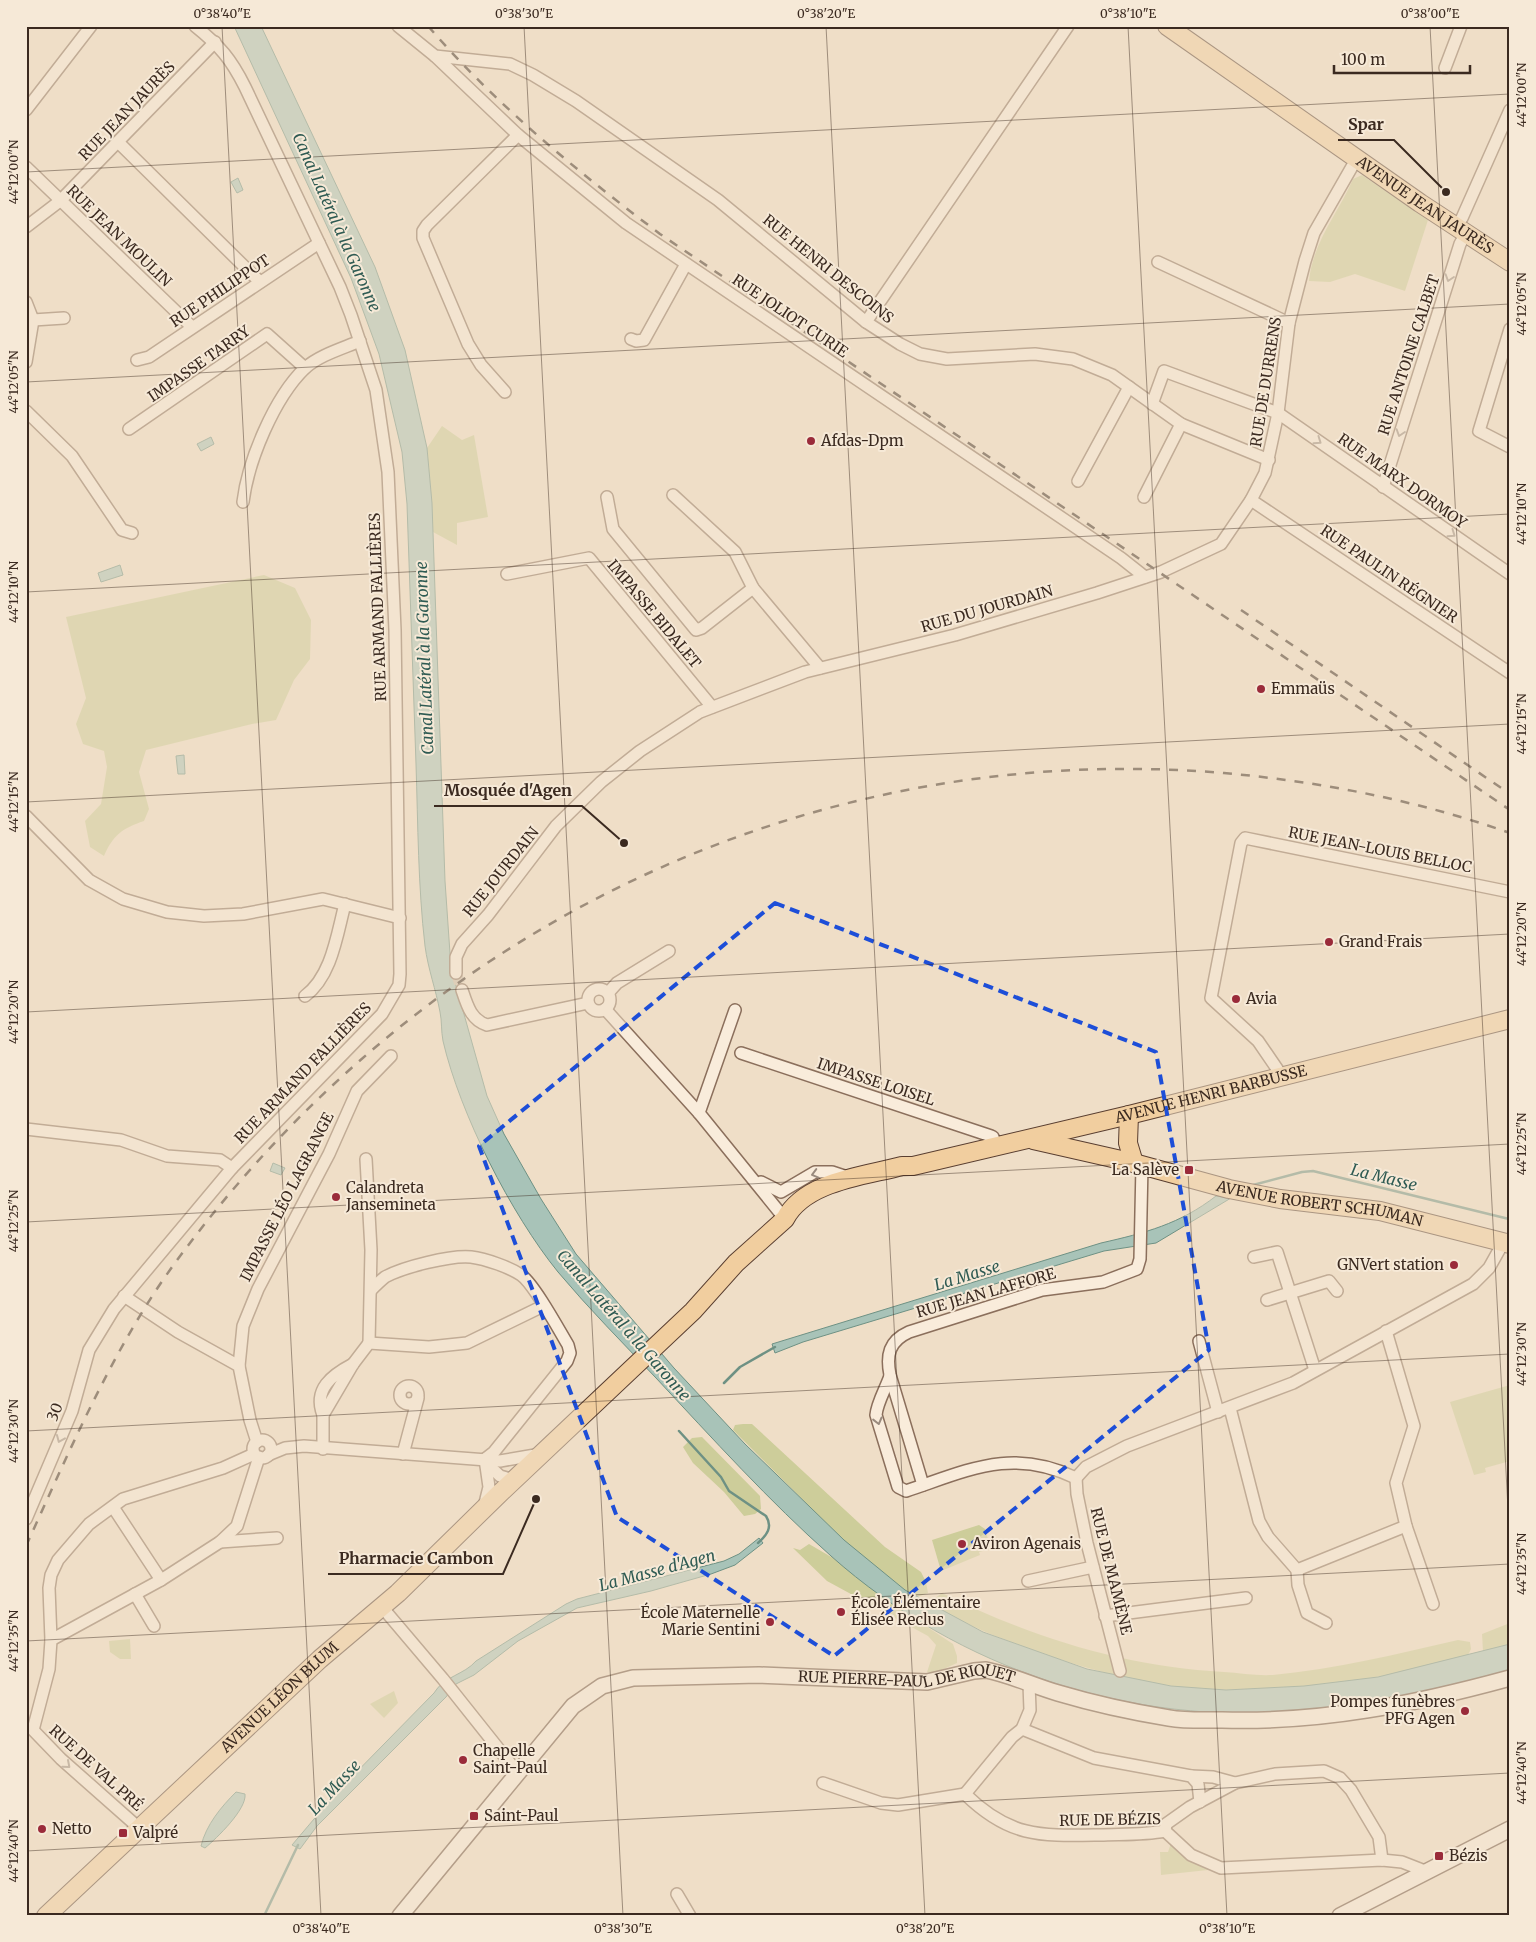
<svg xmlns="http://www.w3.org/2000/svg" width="1536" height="1942" font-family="Merriweather,serif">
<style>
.green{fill:#cdcd9a}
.water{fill:#a8c3b8;stroke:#6e9184}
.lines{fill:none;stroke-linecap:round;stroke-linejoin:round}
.stream{stroke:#6e9184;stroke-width:2.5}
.street-tunnel{stroke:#cbbaa6;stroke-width:11;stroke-dasharray:11 5.5;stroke-linecap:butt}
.street-casing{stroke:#8b6f5c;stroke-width:14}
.secondary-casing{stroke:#6d503f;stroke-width:18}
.primary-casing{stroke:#593e30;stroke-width:20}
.street{stroke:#f9ecdb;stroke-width:11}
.secondary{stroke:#f9ecdb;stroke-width:15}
.primary{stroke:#f1ce9f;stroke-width:18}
.rail{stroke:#3b2a20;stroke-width:2.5;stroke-dasharray:9 9;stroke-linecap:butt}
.oneway{stroke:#9a8b7e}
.marked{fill:none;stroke:#1d4ed8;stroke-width:4;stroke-dasharray:10 6;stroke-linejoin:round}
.ticks{fill:none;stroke:#3b2a20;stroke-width:1;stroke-opacity:0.45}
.poi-dot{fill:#9a2b3a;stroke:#f6e9d7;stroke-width:2}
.labels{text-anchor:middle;stroke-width:4;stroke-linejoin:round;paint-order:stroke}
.street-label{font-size:15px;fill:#3b2a20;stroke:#f6e9d7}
.poi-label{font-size:15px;fill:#3b2a20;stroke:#f6e9d7;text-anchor:start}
.water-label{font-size:16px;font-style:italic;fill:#2f5b53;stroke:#f6e9d7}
.leader{fill:none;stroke:#3b2a20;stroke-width:2}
.callout-dot{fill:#3b2a20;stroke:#f6e9d7;stroke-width:2}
.callout-label{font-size:16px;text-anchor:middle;font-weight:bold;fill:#3b2a20;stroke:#f6e9d7;stroke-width:4;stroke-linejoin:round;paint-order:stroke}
.neatline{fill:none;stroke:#3b2a20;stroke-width:2}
.ticks-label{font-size:12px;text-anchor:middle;fill:#3b2a20}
</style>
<rect width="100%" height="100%" fill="#efdec7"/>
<g class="green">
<path d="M1362 175 1428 220 1405 291 1355 274 1330 282 1309 281C1313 241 1338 214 1353 179Z"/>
<polygon points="442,426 462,440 474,435 488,517 457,523 457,545 433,532 427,448"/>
<path d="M264 575 295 588 311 620 310 659 294 680 276 720 252 724 146 750 139 772 149 809 144 821C123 828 113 835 104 856L90 847 85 821 101 804 107 767 104 751 83 744 76 724 86 698 66 617Z"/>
<polygon points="1510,1385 1510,1461 1485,1468 1486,1472 1474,1475 1450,1402"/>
<polygon points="743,1424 752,1424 885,1547 921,1572 926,1582 928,1593 917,1597 905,1590 844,1541 733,1430 735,1425"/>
<polygon points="702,1437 760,1496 761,1509 755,1514 744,1516 724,1492 693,1463 683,1447 692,1438"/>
<polygon points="979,1525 985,1529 991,1549 979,1552 980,1555 941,1571 932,1540"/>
<polygon points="809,1544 833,1558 900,1609 953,1644 957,1656 957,1663 935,1673 927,1672 936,1645 928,1636 827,1581 793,1548 800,1550"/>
<path d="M942 1593C1030 1637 1125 1667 1224 1672 1240 1673 1257 1676 1273 1675 1336 1669 1397 1654 1458 1640L1470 1642 1471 1649 1468 1655C1438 1662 1407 1672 1376 1677 1310 1688 1238 1695 1172 1686 1126 1680 1080 1667 1036 1651 999 1638 963 1625 930 1602Z"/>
<polygon points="1510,1623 1510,1644 1483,1651 1482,1634"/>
<polygon points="130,1639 131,1659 120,1659 110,1652 109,1641"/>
<polygon points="394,1691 398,1703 384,1718 370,1704"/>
<polygon points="1171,1843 1207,1867 1208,1870 1161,1875 1160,1852 1168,1852"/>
</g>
<g class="water">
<path d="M234 26H261L375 267 405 350 427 448 432 503 445 881 451 968 487 1096 504 1134 541 1199 576 1254 674 1368 745 1444 844 1540 905 1590 983 1632 1087 1669 1171 1686 1226 1690 1304 1686 1378 1677 1510 1644V1670C1442 1688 1372 1705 1302 1711 1132 1726 959 1670 831 1556 769 1501 713 1439 656 1378 623 1343 589 1309 558 1272 511 1214 460 1114 443 1041 441 1031 442 1021 440 1012 436 990 428 969 425 946 418 886 418 825 416 764 413 677 410 591 407 504L402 452 379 354 351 278Z"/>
<polygon points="238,178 243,190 237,193 231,182"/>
<polygon points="211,437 214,444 201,451 197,444"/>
<polygon points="120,565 123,575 101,582 98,573"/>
<polygon points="184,755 185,774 178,774 176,756"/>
<polygon points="273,1163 285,1168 281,1175 270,1171"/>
<path d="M1216 1196 1231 1198 1156 1243 1104 1251 803 1342 775 1353 772 1344 1101 1243C1145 1233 1180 1224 1216 1196Z"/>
<path d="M759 1538 763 1543 735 1565 711 1574 651 1591 577 1608 518 1641 474 1675 456 1684 446 1697 317 1826 300 1849 292 1845 336 1793 434 1693C444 1676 464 1675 476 1661L566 1604 577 1599 724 1561 739 1554Z"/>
<path d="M236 1792 245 1794C247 1809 217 1838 205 1848L201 1846C206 1825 221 1807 236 1792Z"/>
</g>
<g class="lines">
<g class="stream">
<polyline points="1253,1185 1302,1172 1313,1171 1509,1219"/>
<polyline points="724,1383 740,1367 775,1347"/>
<path d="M679 1431 721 1477 729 1491 766 1516C773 1527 767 1535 758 1543"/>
<polyline points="264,1916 298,1845"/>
</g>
<polyline class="street-tunnel" points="456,973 462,990"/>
<defs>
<g id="street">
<polyline points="398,26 435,56 510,64 533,75 576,101 718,200 866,322 900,344 920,354 947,359 1035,354 1073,359 1112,375 1181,424 1269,460"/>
<polyline points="435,56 518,135 626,223 1121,558 1145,577"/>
<polyline points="1445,68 1461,26"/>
<polyline points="26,110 91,26"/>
<polyline points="118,142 260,282"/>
<polyline points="26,167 192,327"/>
<polyline points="1455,226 1462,218 1510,110"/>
<polyline points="26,227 60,201 215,42"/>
<polyline points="1158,262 1289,323"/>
<polyline points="26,302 33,320 26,362"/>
<polyline points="33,320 64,318"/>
<polyline points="866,322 1068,26"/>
<polyline points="1510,329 1479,431 1510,447"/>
<polyline points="631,339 636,341 644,340 686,264"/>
<polyline points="137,360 149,357 319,243"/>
<polyline points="505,392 481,365 468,344 423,238 423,231 427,225 518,135"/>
<polyline points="1152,404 1164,371 1278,413 1510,574"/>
<polyline points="26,411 72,456 122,530 132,533"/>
<polyline points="129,429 267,334 305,368"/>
<polyline points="1078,481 1129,387"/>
<polyline points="1383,487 1460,244 1466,233"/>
<polyline points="673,495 735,552 753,588 820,668"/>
<polyline points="607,497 613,529 696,630 702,628 753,588"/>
<polyline points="1144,497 1181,424"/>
<polyline points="1251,500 1510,673"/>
<path d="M243 502C248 461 274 398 305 368 320 355 341 349 360 341"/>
<polyline points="507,574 589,558 712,707"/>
<polyline points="26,816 89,880 123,899 167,912 204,916 243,914 323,899 400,918"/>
<polyline points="456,973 456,957 462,944 488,915 556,826 601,782 640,751 700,712 805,672 955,635 1097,593 1161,572 1221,544 1251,500 1265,473 1278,413 1289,323 1305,261 1314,233 1357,158"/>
<circle cx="599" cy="1000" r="11"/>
<path d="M462 990C467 1005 471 1020 487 1025L588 1003"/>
<polyline points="608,993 617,983 669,951"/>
<path d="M305 996C332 976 337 934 345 904"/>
<polyline points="605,1009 699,1113"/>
<polyline points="735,1010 699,1113 785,1219"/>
<polyline points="741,1053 991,1136 993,1137 996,1146"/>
<polyline points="1282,1076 1258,1041 1211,998 1241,843 1245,838 1510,892"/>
<polyline points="26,1129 121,1140 167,1156 220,1160 232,1168"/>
<polyline points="366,1159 371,1250 369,1343"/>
<polyline points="761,1182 781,1192 815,1172 832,1172 850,1178"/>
<polyline points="1254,1257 1277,1252 1315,1370"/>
<path d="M371 1290C376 1285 380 1281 385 1277 403 1267 451 1255 471 1257 486 1259 509 1267 521 1275 534 1284 559 1330 568 1345L570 1353 567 1361 494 1452 485 1459"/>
<polyline points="124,1296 178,1332 239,1366 250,1420 257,1442"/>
<polyline points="1267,1300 1329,1281 1337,1291"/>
<polyline points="1199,1341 1218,1412"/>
<polyline points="239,1366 243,1326 258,1289 329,1154 357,1091 391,1056"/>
<path d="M890 1376C886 1388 877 1403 876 1415L898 1487 906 1491C969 1470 1012 1447 1076 1478"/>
<circle cx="409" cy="1395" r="9"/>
<polyline points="1230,1408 1259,1521 1268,1537 1297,1570 1406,1526 1396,1483 1414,1426 1386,1331"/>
<path d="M323 1415C313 1389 332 1375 353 1364"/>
<circle cx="262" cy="1449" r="9"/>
<polyline points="323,1449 323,1415 353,1364 369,1343 429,1347 467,1343 543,1306"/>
<polyline points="403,1454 418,1398"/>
<polyline points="268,1455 285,1448 304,1446 500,1461 541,1454"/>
<polyline points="485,1462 500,1476 514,1480"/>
<polyline points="1076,1478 1086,1467 1127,1446 1293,1383 1473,1284 1489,1268 1503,1243"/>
<polyline points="1076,1478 1077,1494 1087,1543 1120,1671"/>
<path d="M923 1485 890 1375C886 1355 889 1341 909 1332L1042 1290 1103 1282 1137 1269 1140 1259 1142 1165"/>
<polyline points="113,1507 161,1580"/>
<polyline points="484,1507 489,1487 485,1459"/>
<path d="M26 1519 72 1411 89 1350 114 1309 232 1168 382 1014 399 985 400 974 395 630 388 472 376 390 351 315 340 287 245 87C231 59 220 46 195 26"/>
<polyline points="1406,1526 1433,1604"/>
<polyline points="220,1542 277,1538"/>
<polyline points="1297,1570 1298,1585 1307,1613 1326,1623"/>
<polyline points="1028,1581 1093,1567"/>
<polyline points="135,1594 154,1626"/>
<polyline points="382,1607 443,1679 517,1772"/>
<polyline points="1105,1616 1246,1598"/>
<polyline points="51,1640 161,1580 220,1542 237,1526 259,1457"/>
<path d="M1029 1684 1030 1710 1022 1729 1012 1737 965 1794C1010 1838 1041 1836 1100 1835 1122 1834 1143 1835 1165 1831L1191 1855 1221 1868 1382 1860 1402 1862 1425 1871"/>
<polyline points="1022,1729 1094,1758 1191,1776 1198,1784 1200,1802"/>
<polyline points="1191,1776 1213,1777 1235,1783"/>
<polyline points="823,1783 881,1803 898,1805 965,1794"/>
<polyline points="139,1828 61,1759 33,1730 49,1669 51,1640 49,1588 51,1575 58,1560 89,1524 123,1499 223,1468 254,1454"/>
<polyline points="1165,1831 1166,1824 1190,1807 1235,1783 1275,1774 1324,1771 1340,1778 1351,1790 1379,1837 1382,1860"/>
<polyline points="677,1894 690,1916"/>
</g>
<g id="secondary">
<path id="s1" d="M400 1916 573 1706 602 1686 633 1678 759 1675 927 1682 974 1671 986 1670C1011 1675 1034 1686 1058 1693 1095 1704 1132 1712 1169 1718 1186 1721 1205 1720 1222 1720 1321 1723 1415 1704 1510 1678"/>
<polyline points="1340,1916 1510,1829"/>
</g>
<g id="primary">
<path id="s2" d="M1167 26 1420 203 1510 262"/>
<polyline points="1129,1115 1128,1143 1134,1163"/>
<path id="s3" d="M1033 1140 1130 1162 1229 1189 1280 1199 1380 1211 1510 1244"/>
<path id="s4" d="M46 1916 320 1659 398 1593 499 1494 693 1311 736 1263 785 1219C805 1181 865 1176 902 1166H913L1129 1115 1510 1019"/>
</g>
</defs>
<use href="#street" class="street-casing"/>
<use href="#secondary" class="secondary-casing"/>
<use href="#primary" class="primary-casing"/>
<use href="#street" class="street"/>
<use href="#secondary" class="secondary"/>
<use href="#primary" class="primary"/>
<g class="rail">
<path d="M428 26C496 105 578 172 660 234L1510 810"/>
<polyline points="1241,610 1510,794"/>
<path d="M26 1546C69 1452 114 1346 175 1263 420 928 808 738 1224 773 1322 782 1416 800 1510 833"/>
</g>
</g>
<defs><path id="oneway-chevron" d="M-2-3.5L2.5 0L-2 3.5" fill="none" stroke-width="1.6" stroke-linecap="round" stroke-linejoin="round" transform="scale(1.25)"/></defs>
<g class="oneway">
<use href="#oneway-chevron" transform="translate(1449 278) rotate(108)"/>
<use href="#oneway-chevron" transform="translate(1400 433) rotate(108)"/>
<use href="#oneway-chevron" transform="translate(1318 441) rotate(35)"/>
<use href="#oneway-chevron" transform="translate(1452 534) rotate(35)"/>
<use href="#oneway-chevron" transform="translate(815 1174) rotate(165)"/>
<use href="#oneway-chevron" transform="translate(878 1421) rotate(76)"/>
<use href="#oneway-chevron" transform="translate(60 1439) rotate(113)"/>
<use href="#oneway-chevron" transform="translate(67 1765) rotate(41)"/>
</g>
<path d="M0 0H1536V1942H0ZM775 903 1156 1052 1209 1350 834 1656 617 1517 479 1146Z" fill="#efdec7" fill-opacity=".55" fill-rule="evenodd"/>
<path class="marked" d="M775 903 1156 1052 1209 1350 834 1656 617 1517 479 1146Z"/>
<path class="ticks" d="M222 26 321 1916M524 26 623 1916M826 26 925 1916M1128 26 1227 1916M1430 26 1510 1547M26 172 1510 94M26 382 1510 304M26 592 1510 514M26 802 1510 724M26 1012 1510 934M26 1222 1510 1144M26 1431 1510 1354M26 1641 1510 1564M26 1851 1510 1773"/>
<g class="poi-dot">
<circle cx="811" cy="441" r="5"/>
<circle cx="1261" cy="689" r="5"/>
<circle cx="1329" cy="942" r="5"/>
<circle cx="1236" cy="999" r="5"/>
<rect x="1184" y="1165" width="10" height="10" rx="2.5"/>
<circle cx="336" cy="1197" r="5"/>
<circle cx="1454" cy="1265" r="5"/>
<circle cx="962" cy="1544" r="5"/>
<circle cx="841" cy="1612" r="5"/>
<circle cx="770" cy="1622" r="5"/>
<circle cx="1465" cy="1711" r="5"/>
<circle cx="463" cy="1760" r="5"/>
<rect x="469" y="1811" width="10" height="10" rx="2.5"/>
<circle cx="42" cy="1829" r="5"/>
<rect x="118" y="1828" width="10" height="10" rx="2.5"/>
<rect x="1434" y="1851" width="10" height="10" rx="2.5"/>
</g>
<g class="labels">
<g class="street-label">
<text transform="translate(127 111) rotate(-46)" y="5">RUE JEAN JAURÈS</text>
<text dy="5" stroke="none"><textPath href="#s2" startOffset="314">AVENUE JEAN JAURÈS</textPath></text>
<text transform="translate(119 236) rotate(44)" y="5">RUE JEAN MOULIN</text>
<text transform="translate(828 269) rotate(39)" y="5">RUE HENRI DESCOINS</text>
<text transform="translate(220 291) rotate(-34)" y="5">RUE PHILIPPOT</text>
<text transform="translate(790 316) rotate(34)" y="5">RUE JOLIOT CURIE</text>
<text transform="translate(1409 355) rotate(-72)" y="5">RUE ANTOINE CALBET</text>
<text transform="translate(199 364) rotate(-35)" y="5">IMPASSE TARRY</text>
<text transform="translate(1266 382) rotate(-81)" y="5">RUE DE DURRENS</text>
<text transform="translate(1402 481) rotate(35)" y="5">RUE MARX DORMOY</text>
<text transform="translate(1389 574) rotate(34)" y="5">RUE PAULIN RÉGNIER</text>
<text transform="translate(378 607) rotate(-92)" y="5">RUE ARMAND FALLIÈRES</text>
<text transform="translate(987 609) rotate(-16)" y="5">RUE DU JOURDAIN</text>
<text transform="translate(654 614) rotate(50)" y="5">IMPASSE BIDALET</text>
<text transform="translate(1380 850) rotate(11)" y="5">RUE JEAN-LOUIS BELLOC</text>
<text transform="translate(501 872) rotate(-51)" y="5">RUE JOURDAIN</text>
<text transform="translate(303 1073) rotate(-46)" y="5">RUE ARMAND FALLIÈRES</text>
<text transform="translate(876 1082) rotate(18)" y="5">IMPASSE LOISEL</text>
<text dy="5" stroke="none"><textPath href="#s4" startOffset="1466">AVENUE HENRI BARBUSSE</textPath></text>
<text transform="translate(287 1197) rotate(-63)" y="5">IMPASSE LÉO LAGRANGE</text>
<text dy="5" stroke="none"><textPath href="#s3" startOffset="294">AVENUE ROBERT SCHUMAN</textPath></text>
<text transform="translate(986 1293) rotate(-16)" y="5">RUE JEAN LAFFORE</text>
<text transform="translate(55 1412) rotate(-68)" y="5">30</text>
<text transform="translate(1111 1571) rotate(76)" y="5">RUE DE MAMÈNE</text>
<text dy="5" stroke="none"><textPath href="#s1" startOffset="614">RUE PIERRE-PAUL DE RIQUET</textPath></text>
<text dy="5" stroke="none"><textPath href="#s4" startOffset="320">AVENUE LÉON BLUM</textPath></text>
<text transform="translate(96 1768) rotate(42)" y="5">RUE DE VAL PRÉ</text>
<text transform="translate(1110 1820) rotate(-1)" y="5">RUE DE BÉZIS</text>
</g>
<g class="poi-label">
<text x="821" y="446">Afdas-Dpm</text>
<text x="1271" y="694">Emmaüs</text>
<text x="1339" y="947">Grand Frais</text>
<text x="1246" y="1004">Avia</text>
<text x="1179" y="1175" text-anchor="end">La Salève</text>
<text x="346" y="1193">Calandreta<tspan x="346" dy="17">Jansemineta</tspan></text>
<text x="1444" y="1270" text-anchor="end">GNVert station</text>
<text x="972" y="1549">Aviron Agenais</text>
<text x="851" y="1608">École Élémentaire<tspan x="851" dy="17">Élisée Reclus</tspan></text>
<text x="760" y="1618" text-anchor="end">École Maternelle<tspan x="760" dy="17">Marie Sentini</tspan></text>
<text x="1455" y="1707" text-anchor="end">Pompes funèbres<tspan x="1455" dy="17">PFG Agen</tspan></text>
<text x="473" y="1756">Chapelle<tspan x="473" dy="17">Saint-Paul</tspan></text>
<text x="484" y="1821">Saint-Paul</text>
<text x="52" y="1834">Netto</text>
<text x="133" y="1838">Valpré</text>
<text x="1449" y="1861">Bézis</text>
</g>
<g class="water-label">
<text transform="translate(337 222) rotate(66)" y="6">Canal Latéral à la Garonne</text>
<text transform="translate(424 658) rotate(-92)" y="6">Canal Latéral à la Garonne</text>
<text transform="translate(1384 1177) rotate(14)" y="6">La Masse</text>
<text transform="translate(967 1275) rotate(-17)" y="6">La Masse</text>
<text transform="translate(624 1325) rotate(49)" y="6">Canal Latéral à la Garonne</text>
<text transform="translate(657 1570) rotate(-15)" y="6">La Masse d'Agen</text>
<text transform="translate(334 1787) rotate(-47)" y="6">La Masse</text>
</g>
</g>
<path class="leader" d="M1446 192L1394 140H1338M624 843L582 806H434M536 1499L503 1574H328"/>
<g class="callout-dot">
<circle cx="1446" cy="192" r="5"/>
<circle cx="624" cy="843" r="5"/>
<circle cx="536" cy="1499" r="5"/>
</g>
<g class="callout-label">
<text x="1366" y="130">Spar</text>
<text x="508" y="796">Mosquée d'Agen</text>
<text x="416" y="1564">Pharmacie Cambon</text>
</g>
<rect width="1536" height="1942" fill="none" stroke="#f6e9d7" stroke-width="55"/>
<path d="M1334 65v8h136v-8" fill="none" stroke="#3b2a20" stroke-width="2.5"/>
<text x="1341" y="65" font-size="15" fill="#3b2a20" stroke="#f6e9d7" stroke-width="4" paint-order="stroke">100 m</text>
<rect x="28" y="28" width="1480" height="1886" class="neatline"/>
<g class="ticks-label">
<text x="222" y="18">0°38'40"E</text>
<text x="524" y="18">0°38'30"E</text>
<text x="826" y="18">0°38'20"E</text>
<text x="1128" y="18">0°38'10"E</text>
<text x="1430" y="18">0°38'00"E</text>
<text transform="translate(1522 95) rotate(-90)" y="4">44°12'00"N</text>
<text transform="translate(14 172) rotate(-90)" y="4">44°12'00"N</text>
<text transform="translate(1522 304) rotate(-90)" y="4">44°12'05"N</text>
<text transform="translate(14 382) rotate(-90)" y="4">44°12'05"N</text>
<text transform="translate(1522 514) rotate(-90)" y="4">44°12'10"N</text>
<text transform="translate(14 592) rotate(-90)" y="4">44°12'10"N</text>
<text transform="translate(1522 724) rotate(-90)" y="4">44°12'15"N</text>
<text transform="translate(14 802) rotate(-90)" y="4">44°12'15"N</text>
<text transform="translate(1522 934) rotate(-90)" y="4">44°12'20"N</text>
<text transform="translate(14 1012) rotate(-90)" y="4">44°12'20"N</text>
<text transform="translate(1522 1144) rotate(-90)" y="4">44°12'25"N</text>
<text transform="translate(14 1221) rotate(-90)" y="4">44°12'25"N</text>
<text transform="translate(1522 1354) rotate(-90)" y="4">44°12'30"N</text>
<text transform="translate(14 1431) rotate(-90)" y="4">44°12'30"N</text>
<text transform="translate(1522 1564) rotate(-90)" y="4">44°12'35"N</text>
<text transform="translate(14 1641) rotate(-90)" y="4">44°12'35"N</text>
<text transform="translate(1522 1773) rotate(-90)" y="4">44°12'40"N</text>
<text transform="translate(14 1851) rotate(-90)" y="4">44°12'40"N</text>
<text x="321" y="1933">0°38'40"E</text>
<text x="623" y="1933">0°38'30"E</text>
<text x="925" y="1933">0°38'20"E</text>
<text x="1227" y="1933">0°38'10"E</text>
</g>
</svg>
